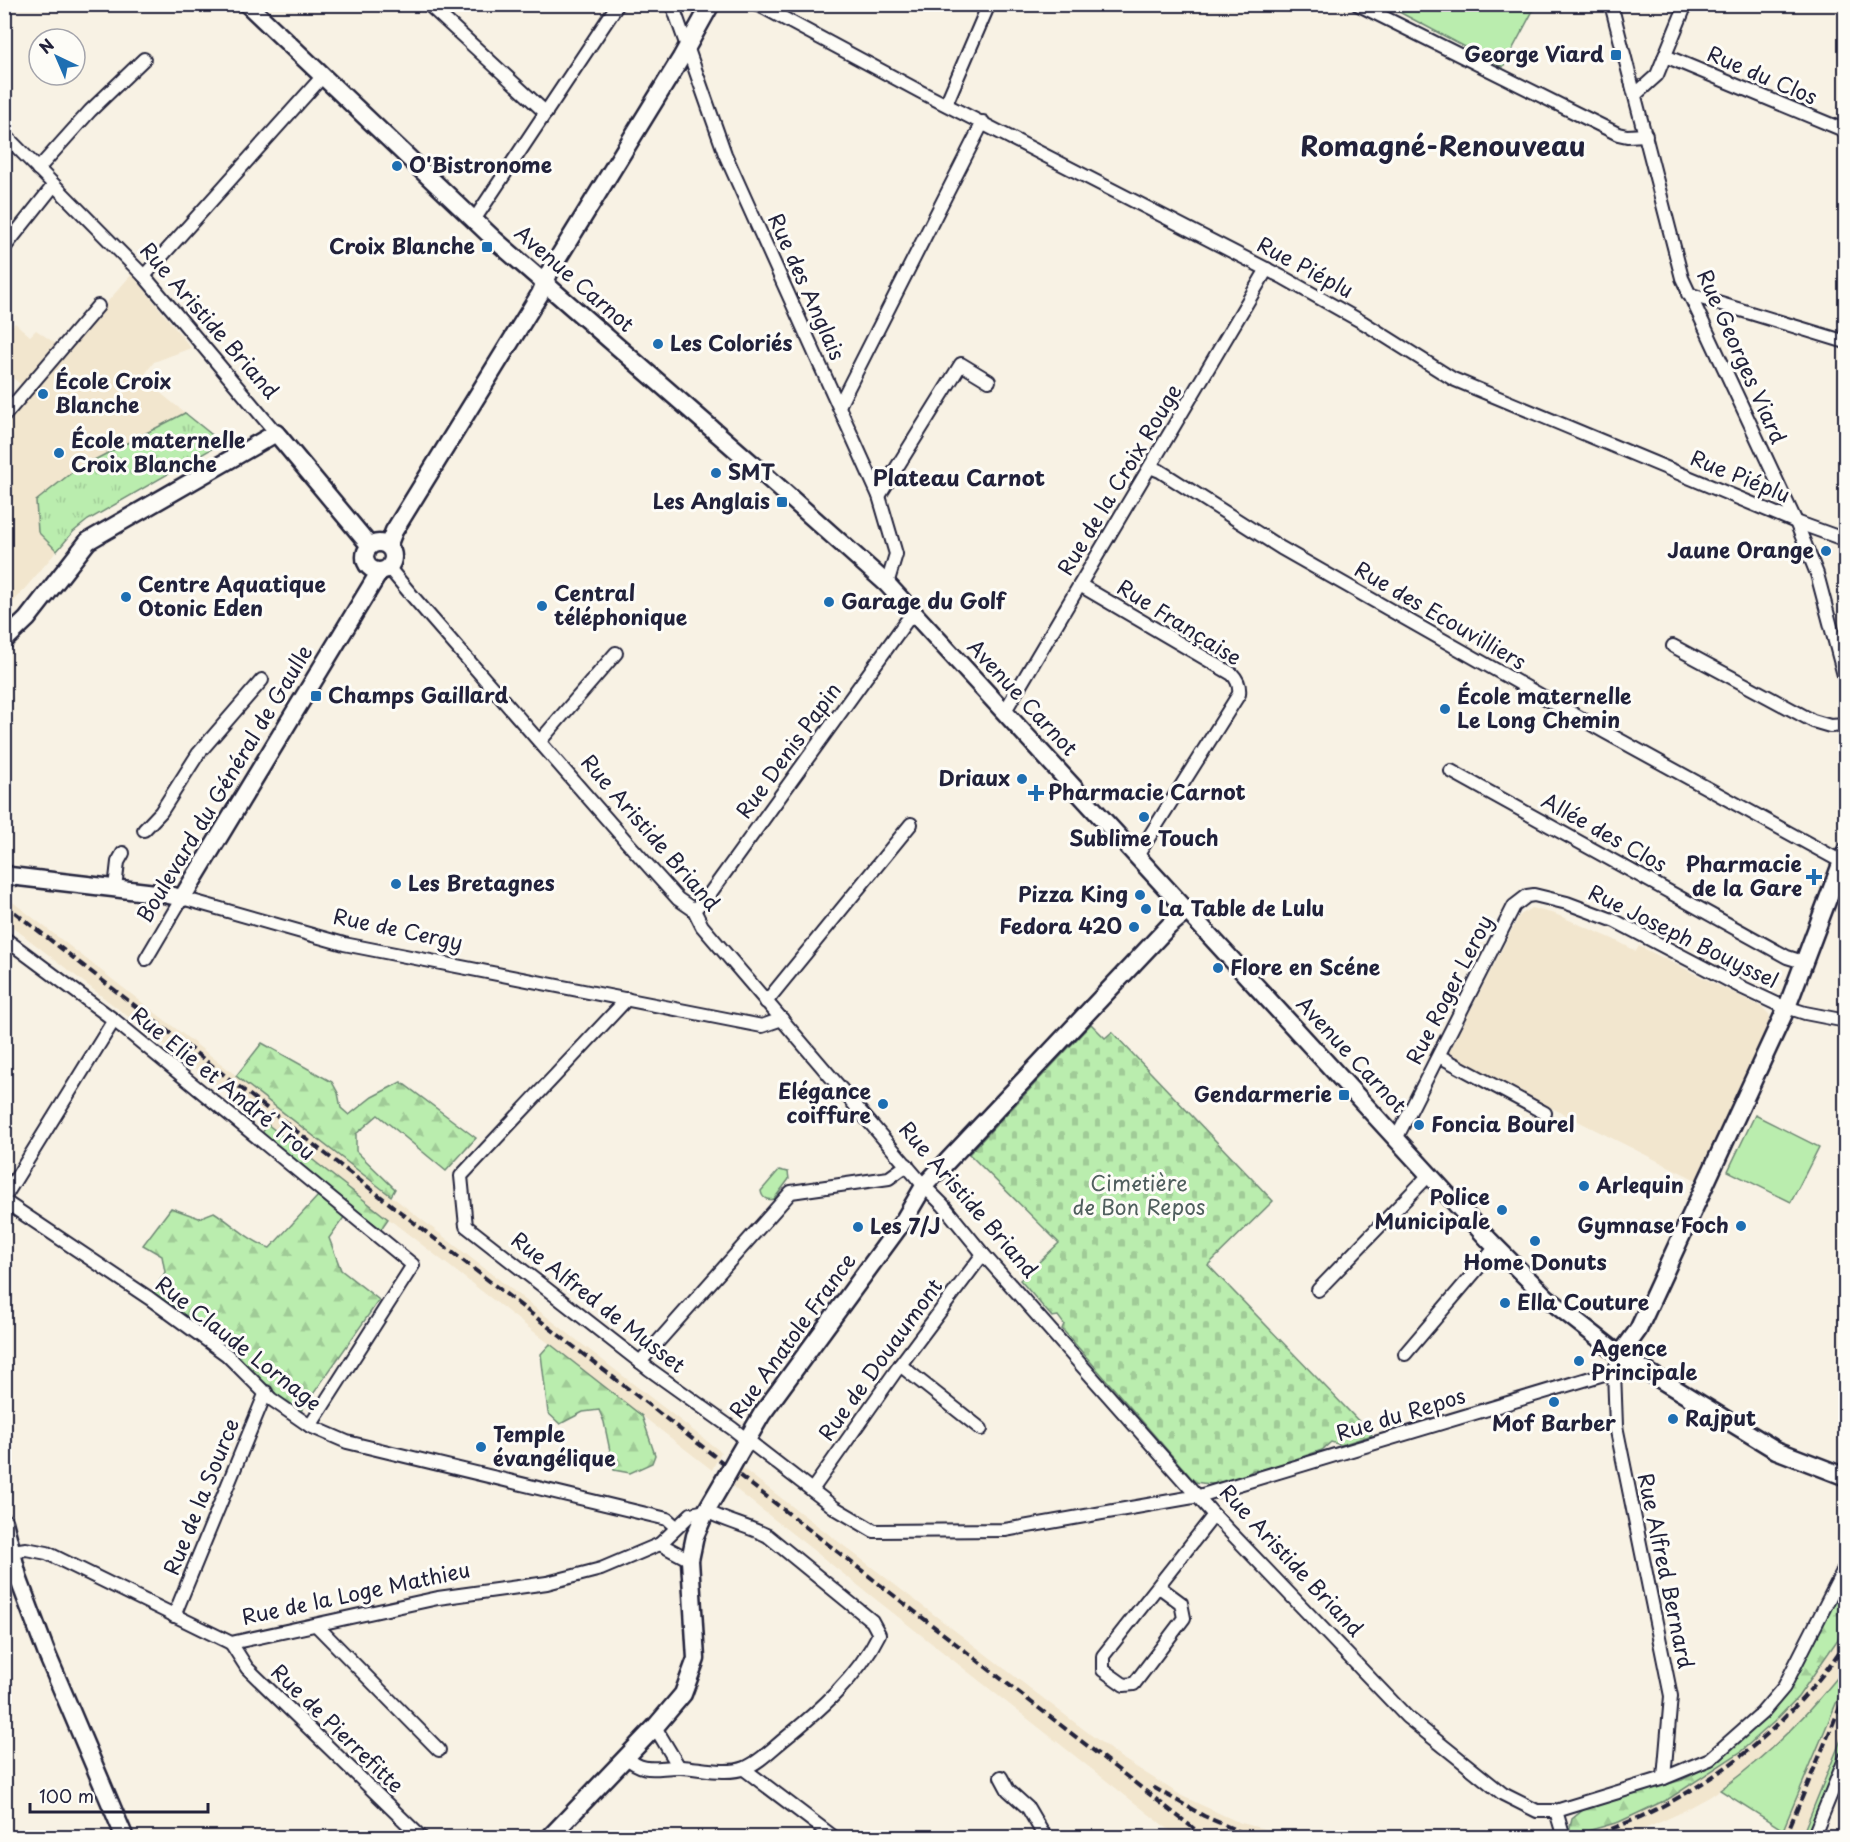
<svg xmlns="http://www.w3.org/2000/svg" width="1850" height="1842" font-family="'Playpen Sans',sans-serif">
<style>
.built{fill:#f2e6ce}
.grass{fill:#baedae;stroke:#6e8874;stroke-width:1.5}
.forest{fill:url(#forest-firs);stroke:#6e8874;stroke-width:1.5}
.cemetery{fill:url(#cemetery-stones);stroke:#6e8874;stroke-width:1.5}
.park{fill:url(#park-tufts);stroke:#6e8874;stroke-width:1.5}
.lines{fill:none;stroke-linecap:round;stroke-linejoin:round}
.street-casing{stroke:#22223b;stroke-width:16}
.secondary-casing{stroke:#22223b;stroke-width:21}
.street{stroke:#fdfcf7;stroke-width:12}
.secondary{stroke:#fdfcf7;stroke-width:16}
.rail{stroke:#22223b;stroke-width:4;stroke-dasharray:9 4.5;stroke-linecap:butt}
.secondary-bridge-casing{stroke:#22223b;stroke-width:21;stroke-linecap:butt}
.secondary-bridge{stroke:#fdfcf7;stroke-width:16}
.poi-dot{fill:#1f6fb2;stroke:#fdfcf7;stroke-width:2}
.labels{text-anchor:middle;stroke-width:6;stroke-linejoin:round;paint-order:stroke}
.poi-label{font-size:21px;font-weight:bold;fill:#22223b;stroke:#fdfcf7;text-anchor:start}
.street-label{font-size:21px;fill:#22223b;stroke:#fdfcf7}
.park-label{font-size:21px;fill:#505f5e;stroke:#fdfcf7}
.neighbourhood-label{font-size:22px;font-weight:bold;fill:#22223b;stroke:#fdfcf7}
.district-label{font-size:27px;font-weight:bold;fill:#22223b;stroke:#fdfcf7}
</style>
<defs>
<pattern id="forest-firs" width="22" height="20" patternUnits="userSpaceOnUse" patternTransform="scale(1.5)"><rect width="22" height="20" fill="#baedae"/><path d="M5 1l3.5 6h-7zM16 11l3.5 6h-7z" fill="#a0cb97"/></pattern>
<pattern id="cemetery-stones" width="16" height="16" patternUnits="userSpaceOnUse" patternTransform="scale(1.5)"><rect width="16" height="16" fill="#baedae"/><path d="M2 7V4a2 2 0 0 1 4 0v3zM10 15v-3a2 2 0 0 1 4 0v3z" fill="#a0cb97"/></pattern>
<pattern id="park-tufts" width="24" height="20" patternUnits="userSpaceOnUse" patternTransform="scale(1.5)"><rect width="24" height="20" fill="#baedae"/><path d="M3 7l-1-3M5 7V3M7 7l1-3M15 17l-1-3M17 17v-4M19 17l1-3" fill="none" stroke="#a0cb97"/></pattern>
</defs>
<rect width="100%" height="100%" fill="#f8f2e4"/>
<filter id="ink" filterUnits="userSpaceOnUse"><feTurbulence type="fractalNoise" baseFrequency=".0167" numOctaves="2"/><feDisplacementMap in="SourceGraphic" scale="12" xChannelSelector="R" yChannelSelector="G"/><feConvolveMatrix kernelMatrix="1 2 1 2 8 2 1 2 1" color-interpolation-filters="sRGB"/></filter>
<g filter="url(#ink)">
<g class="built">
<polygon points="132,274 191,348 154,362 142,378 222,443 88,520 73,532 5,612 5,421 29,391 5,372 5,332 15,323 30,336 36,330 65,350"/>
<polygon points="5,896 721,1452 712,1470 5,921"/>
<polygon points="1531,908 1555,914 1613,939 1636,951 1639,946 1762,1007 1769,1014 1772,1022 1696,1180 1447,1056 1519,916"/>
<polygon points="742,1468 1120,1757 1182,1796 1238,1822 1294,1837 1178,1837 733,1487"/>
<polygon points="1845,1629 1845,1730 1801,1837 1780,1837 1845,1683 1837,1678 1808,1714 1772,1748 1738,1777 1711,1796 1678,1814 1627,1837 1571,1838 1619,1822 1670,1798 1739,1753 1816,1673"/>
</g>
<g class="grass">
<polygon points="1384,4 1536,4 1536,5 1503,67"/>
<polygon points="1755,1115 1819,1147 1791,1202 1728,1171"/>
<path d="M779 1170 788 1172 789 1179 774 1199C767 1201 762 1198 761 1191Z"/>
<path d="M1837 1678 1845 1682 1783 1830 1720 1790C1766 1757 1802 1721 1837 1678Z"/>
<polygon points="1845,1730 1845,1746 1806,1837 1801,1838"/>
</g>
<g class="forest">
<polygon points="262,1043 332,1082 338,1093 341,1108 349,1115 372,1097 401,1082 476,1138 446,1171 378,1115 356,1134 356,1151 395,1189 391,1196 236,1076"/>
<polygon points="267,1124 388,1219 381,1229 261,1136"/>
<path d="M318 1196 345 1216 329 1238 341 1270 379 1300 295 1420 150 1298 165 1272 162 1256 143 1245 171 1208 199 1218 214 1212C233 1224 249 1241 270 1248Z"/>
<polygon points="550,1344 642,1416 655,1455 652,1463 630,1473 614,1470 604,1422 599,1410 583,1412 560,1424 548,1413 541,1354"/>
<polygon points="1845,1572 1845,1629 1798,1697 1774,1722 1739,1753 1670,1798 1619,1822 1570,1836 1570,1827 1572,1819 1588,1806 1682,1780 1703,1769 1769,1711"/>
</g>
<path class="cemetery" d="M1091 1024 1105 1038 1112 1032 1273 1201 1208 1265 1372 1435 1341 1445 1331 1442 1322 1450 1261 1471 1253 1470C1237 1483 1215 1486 1195 1482L1062 1329 1064 1324 1058 1316 1052 1317 1020 1280 1059 1243 969 1154Z"/>
<polygon class="park" points="185,413 222,443 88,520 73,532 57,551 38,532 36,501 75,470"/>
<g class="lines">
<defs>
<g id="street">
<polyline points="428,4 546,113"/>
<polyline points="672,4 725,154 879,496 896,554 887,584"/>
<polyline points="757,4 921,92 1284,278 1364,323 1453,379 1796,522 1846,540"/>
<polyline points="1357,4 1618,134 1627,136 1646,135"/>
<polyline points="1611,4 1682,278 1796,522 1817,574 1846,683"/>
<polyline points="1664,58 1670,58 1846,131"/>
<polyline points="1636,94 1657,75 1686,4"/>
<polyline points="946,104 989,4"/>
<polyline points="4,134 144,276 276,433"/>
<polyline points="38,169 90,111 144,59"/>
<polyline points="474,220 618,4"/>
<polyline points="4,248 54,185"/>
<polyline points="144,276 322,77"/>
<polyline points="1688,294 1846,342"/>
<polyline points="839,406 983,122"/>
<polyline points="4,416 98,306"/>
<polyline points="1150,467 1160,471 1281,548 1605,732 1842,862"/>
<polyline points="879,496 961,364 989,381"/>
<polyline points="388,567 414,598 626,841 678,899 694,910 702,926 924,1186 943,1205 983,1254 1214,1515 1407,1717 1503,1794 1537,1811 1556,1811 1664,1778 1710,1759 1762,1713 1784,1687 1846,1565"/>
<path d="M1080 585 1232 674C1238 680 1240 686 1239 694L1137 856"/>
<polyline points="1673,646 1813,721 1830,726 1846,725"/>
<polyline points="1005,711 1267,269"/>
<polyline points="540,741 616,653"/>
<polyline points="1451,771 1787,957 1803,962"/>
<polyline points="144,830 161,812 198,754 262,680"/>
<polyline points="115,888 118,862 123,853"/>
<polyline points="694,910 711,892 913,612"/>
<polyline points="4,938 114,1020 413,1265 310,1426"/>
<polyline points="146,959 182,898 344,944 762,1026 782,1019"/>
<polyline points="627,999 461,1176 466,1226 649,1369 733,1429 835,1508 874,1531 1005,1530 1199,1496 1614,1371"/>
<polyline points="766,1002 911,824"/>
<polyline points="1439,1056 1545,1113"/>
<polyline points="1397,1137 1514,906 1527,896 1534,895 1567,903 1615,921 1741,987 1777,1004 1805,1013 1846,1021"/>
<polyline points="4,1198 114,1020"/>
<polyline points="4,1201 149,1298 227,1355 271,1399 310,1426 347,1442 667,1519 676,1527"/>
<polyline points="1318,1290 1430,1174"/>
<polyline points="1405,1354 1496,1247"/>
<polyline points="640,1362 791,1192 889,1178 907,1165"/>
<polyline points="900,1365 981,1429"/>
<polyline points="1616,1366 1614,1371 1616,1426 1671,1696 1664,1778"/>
<polyline points="812,1490 900,1365 983,1254"/>
<polyline points="12,1551 26,1549 47,1553 231,1643 438,1598 547,1583 601,1569 660,1544"/>
<polyline points="1158,1586 1181,1603 1184,1618 1134,1684 1124,1685 1103,1670 1103,1656 1214,1515"/>
<polyline points="174,1616 266,1392"/>
<polyline points="316,1625 439,1750"/>
<polyline points="231,1643 247,1668 422,1838"/>
<polyline points="655,1727 679,1767"/>
<path d="M626 1757C645 1775 658 1766 681 1767 700 1768 727 1775 745 1768 758 1763 770 1751 782 1741 819 1711 858 1677 879 1634L872 1621 768 1536C748 1526 725 1521 706 1511L691 1514 660 1544 690 1560"/>
<polyline points="744,1769 835,1838"/>
<polyline points="1001,1777 1008,1790 1028,1808 1042,1832 1048,1838"/>
<polyline points="1556,1811 1564,1838"/>
<polyline points="1813,1838 1846,1757"/>
</g>
<g id="secondary">
<polyline points="247,4 495,240 757,468 887,584 1489,1240 1546,1297 1620,1355 1776,1450 1846,1477"/>
<circle cx="379" cy="557" r="14"/>
<polyline points="388,546 394,531 540,294 550,271 681,58 711,4"/>
<polyline points="4,641 27,619 88,541 276,433 370,546"/>
<polyline points="4,873 10,876 164,894 182,898 380,571"/>
<polyline points="1620,1355 1638,1330 1787,1007 1846,851"/>
<polyline points="737,1457 762,1414 904,1220 924,1186 1169,926 1187,911"/>
<polyline points="4,1522 19,1580 46,1652 125,1838"/>
<polyline points="549,1838 655,1727 683,1694 696,1659 690,1560 695,1536 706,1511 723,1482"/>
</g>
</defs>
<use href="#street" class="street-casing"/>
<use href="#secondary" class="secondary-casing"/>
<use href="#street" class="street"/>
<use href="#secondary" class="secondary"/>
<g class="rail">
<polyline points="4,904 1206,1838"/>
<polyline points="1153,1787 1204,1816 1254,1838"/>
<path d="M1586 1838C1693 1803 1784 1736 1846 1642"/>
<polyline points="1785,1838 1846,1693"/>
</g>
<defs>
<polyline id="secondary-bridge" points="723,1482 737,1457"/>
</defs>
<use href="#secondary-bridge" class="secondary-bridge-casing"/>
<use href="#secondary-bridge" class="secondary-bridge"/>
</g>
</g>
<g class="poi-dot">
<rect x="1610" y="49" width="12" height="12" rx="3"/>
<circle cx="397" cy="166" r="6"/>
<rect x="481" y="241" width="12" height="12" rx="3"/>
<circle cx="658" cy="344" r="6"/>
<circle cx="43" cy="394" r="6"/>
<circle cx="59" cy="453" r="6"/>
<circle cx="716" cy="473" r="6"/>
<rect x="776" y="496" width="12" height="12" rx="3"/>
<circle cx="1826" cy="551" r="6"/>
<circle cx="126" cy="597" r="6"/>
<circle cx="829" cy="602" r="6"/>
<circle cx="542" cy="606" r="6"/>
<rect x="310" y="690" width="12" height="12" rx="3"/>
<circle cx="1445" cy="709" r="6"/>
<circle cx="1022" cy="779" r="6"/>
<path d="M1033 784h6v6h6v6h-6v6h-6v-6h-6v-6h6z"/>
<circle cx="1144" cy="817" r="6"/>
<path d="M1811 868h6v6h6v6h-6v6h-6v-6h-6v-6h6z"/>
<circle cx="396" cy="884" r="6"/>
<circle cx="1140" cy="895" r="6"/>
<circle cx="1146" cy="909" r="6"/>
<circle cx="1134" cy="927" r="6"/>
<circle cx="1218" cy="968" r="6"/>
<rect x="1338" y="1089" width="12" height="12" rx="3"/>
<circle cx="883" cy="1104" r="6"/>
<circle cx="1419" cy="1125" r="6"/>
<circle cx="1584" cy="1186" r="6"/>
<circle cx="1502" cy="1210" r="6"/>
<circle cx="1741" cy="1226" r="6"/>
<circle cx="858" cy="1227" r="6"/>
<circle cx="1535" cy="1241" r="6"/>
<circle cx="1505" cy="1303" r="6"/>
<circle cx="1579" cy="1361" r="6"/>
<circle cx="1554" cy="1402" r="6"/>
<circle cx="1673" cy="1419" r="6"/>
<circle cx="481" cy="1447" r="6"/>
</g>
<g class="labels">
<g class="poi-label">
<text x="1604" y="62" text-anchor="end">George Viard</text>
<text x="409" y="173">O'Bistronome</text>
<text x="475" y="254" text-anchor="end">Croix Blanche</text>
<text x="670" y="351">Les Coloriés</text>
<text x="55" y="389">École Croix<tspan x="55" dy="24">Blanche</tspan></text>
<text x="71" y="448">École maternelle<tspan x="71" dy="24">Croix Blanche</tspan></text>
<text x="728" y="480">SMT</text>
<text x="770" y="509" text-anchor="end">Les Anglais</text>
<text x="1814" y="558" text-anchor="end">Jaune Orange</text>
<text x="138" y="592">Centre Aquatique<tspan x="138" dy="24">Otonic Eden</tspan></text>
<text x="554" y="601">Central<tspan x="554" dy="24">téléphonique</tspan></text>
<text x="841" y="609">Garage du Golf</text>
<text x="328" y="703">Champs Gaillard</text>
<text x="1457" y="704">École maternelle<tspan x="1457" dy="24">Le Long Chemin</tspan></text>
<text x="1010" y="786" text-anchor="end">Driaux</text>
<text x="1048" y="800">Pharmacie Carnot</text>
<text x="1144" y="846" text-anchor="middle">Sublime Touch</text>
<text x="1802" y="872" text-anchor="end">Pharmacie<tspan x="1802" dy="24">de la Gare</tspan></text>
<text x="408" y="891">Les Bretagnes</text>
<text x="1128" y="902" text-anchor="end">Pizza King</text>
<text x="1158" y="916">La Table de Lulu</text>
<text x="1122" y="934" text-anchor="end">Fedora 420</text>
<text x="1230" y="975">Flore en Scéne</text>
<text x="871" y="1099" text-anchor="end">Elégance<tspan x="871" dy="24">coiffure</tspan></text>
<text x="1332" y="1102" text-anchor="end">Gendarmerie</text>
<text x="1431" y="1132">Foncia Bourel</text>
<text x="1596" y="1193">Arlequin</text>
<text x="1490" y="1205" text-anchor="end">Police<tspan x="1490" dy="24">Municipale</tspan></text>
<text x="1729" y="1233" text-anchor="end">Gymnase Foch</text>
<text x="870" y="1234">Les 7/J</text>
<text x="1535" y="1270" text-anchor="middle">Home Donuts</text>
<text x="1517" y="1310">Ella Couture</text>
<text x="1591" y="1356">Agence<tspan x="1591" dy="24">Principale</tspan></text>
<text x="1685" y="1426">Rajput</text>
<text x="1554" y="1431" text-anchor="middle">Mof Barber</text>
<text x="493" y="1442">Temple<tspan x="493" dy="24">évangélique</tspan></text>
</g>
<g class="street-label">
<text transform="translate(1762 76) rotate(23)" y="7">Rue du Clos</text>
<text transform="translate(1305 268) rotate(28)" y="7">Rue Piéplu</text>
<text transform="translate(574 279) rotate(41)" y="7">Avenue Carnot</text>
<text transform="translate(806 287) rotate(66)" y="7">Rue des Anglais</text>
<text transform="translate(209 321) rotate(49)" y="7">Rue Aristide Briand</text>
<text transform="translate(1741 357) rotate(66)" y="7">Rue Georges Viard</text>
<text transform="translate(1740 477) rotate(22)" y="7">Rue Piéplu</text>
<text transform="translate(1120 480) rotate(-59)" y="7">Rue de la Croix Rouge</text>
<text transform="translate(1440 616) rotate(30)" y="7">Rue des Ecouvilliers</text>
<text transform="translate(1179 623) rotate(32)" y="7">Rue Française</text>
<text transform="translate(1022 698) rotate(47)" y="7">Avenue Carnot</text>
<text transform="translate(789 751) rotate(-54)" y="7">Rue Denis Papin</text>
<text transform="translate(225 784) rotate(-59)" y="7">Boulevard du Général de Gaulle</text>
<text transform="translate(650 833) rotate(49)" y="7">Rue Aristide Briand</text>
<text transform="translate(1604 833) rotate(29)" y="7">Allée des Clos</text>
<text transform="translate(398 930) rotate(12)" y="7">Rue de Cergy</text>
<text transform="translate(1683 937) rotate(26)" y="7">Rue Joseph Bouyssel</text>
<text transform="translate(1450 990) rotate(-63)" y="7">Rue Roger Leroy</text>
<text transform="translate(1351 1055) rotate(47)" y="7">Avenue Carnot</text>
<text transform="translate(223 1084) rotate(39)" y="7">Rue Elie et André Trou</text>
<text transform="translate(968 1200) rotate(49)" y="7">Rue Aristide Briand</text>
<text transform="translate(598 1303) rotate(38)" y="7">Rue Alfred de Musset</text>
<text transform="translate(793 1336) rotate(-54)" y="7">Rue Anatole France</text>
<text transform="translate(238 1344) rotate(38)" y="7">Rue Claude Lornage</text>
<text transform="translate(881 1360) rotate(-54)" y="7">Rue de Douaumont</text>
<text transform="translate(1401 1415) rotate(-17)" y="7">Rue du Repos</text>
<text transform="translate(202 1497) rotate(-68)" y="7">Rue de la Source</text>
<text transform="translate(1291 1561) rotate(47)" y="7">Rue Aristide Briand</text>
<text transform="translate(1665 1571) rotate(78)" y="7">Rue Alfred Bernard</text>
<text transform="translate(356 1594) rotate(-12)" y="7">Rue de la Loge Mathieu</text>
<text transform="translate(337 1729) rotate(44)" y="7">Rue de Pierrefitte</text>
</g>
<g class="park-label">
<text x="1139" y="1191">Cimetière<tspan x="1139" dy="24">de Bon Repos</tspan></text>
</g>
<g class="neighbourhood-label">
<text x="959" y="486">Plateau Carnot</text>
</g>
<g class="district-label">
<text x="1443" y="156">Romagné-Renouveau</text>
</g>
</g>
<rect width="1850" height="1842" fill="none" stroke="#fdfcf7" stroke-width="24"/>
<rect x="12" y="12" width="1826" height="1818" fill="none" stroke="#22223b" stroke-width="2" filter="url(#ink)"/>
<g transform="translate(57 57) rotate(316)"><circle r="28" fill="#fdfcf7" stroke="#a5a5ac" stroke-width="1.5"/>
<path d="M0-4.5L10 22L0 15L-10 22Z" fill="#1f6fb2"/>
<text y="-9" font-size="16" font-weight="bold" text-anchor="middle" fill="#22223b">N</text>
</g>
<path d="M30 1803v9h178v-9" fill="none" stroke="#22223b" stroke-width="3"/>
<text x="39" y="1803" font-size="18" fill="#22223b" stroke="#fdfcf7" stroke-width="4.5" paint-order="stroke">100 m</text>
</svg>
